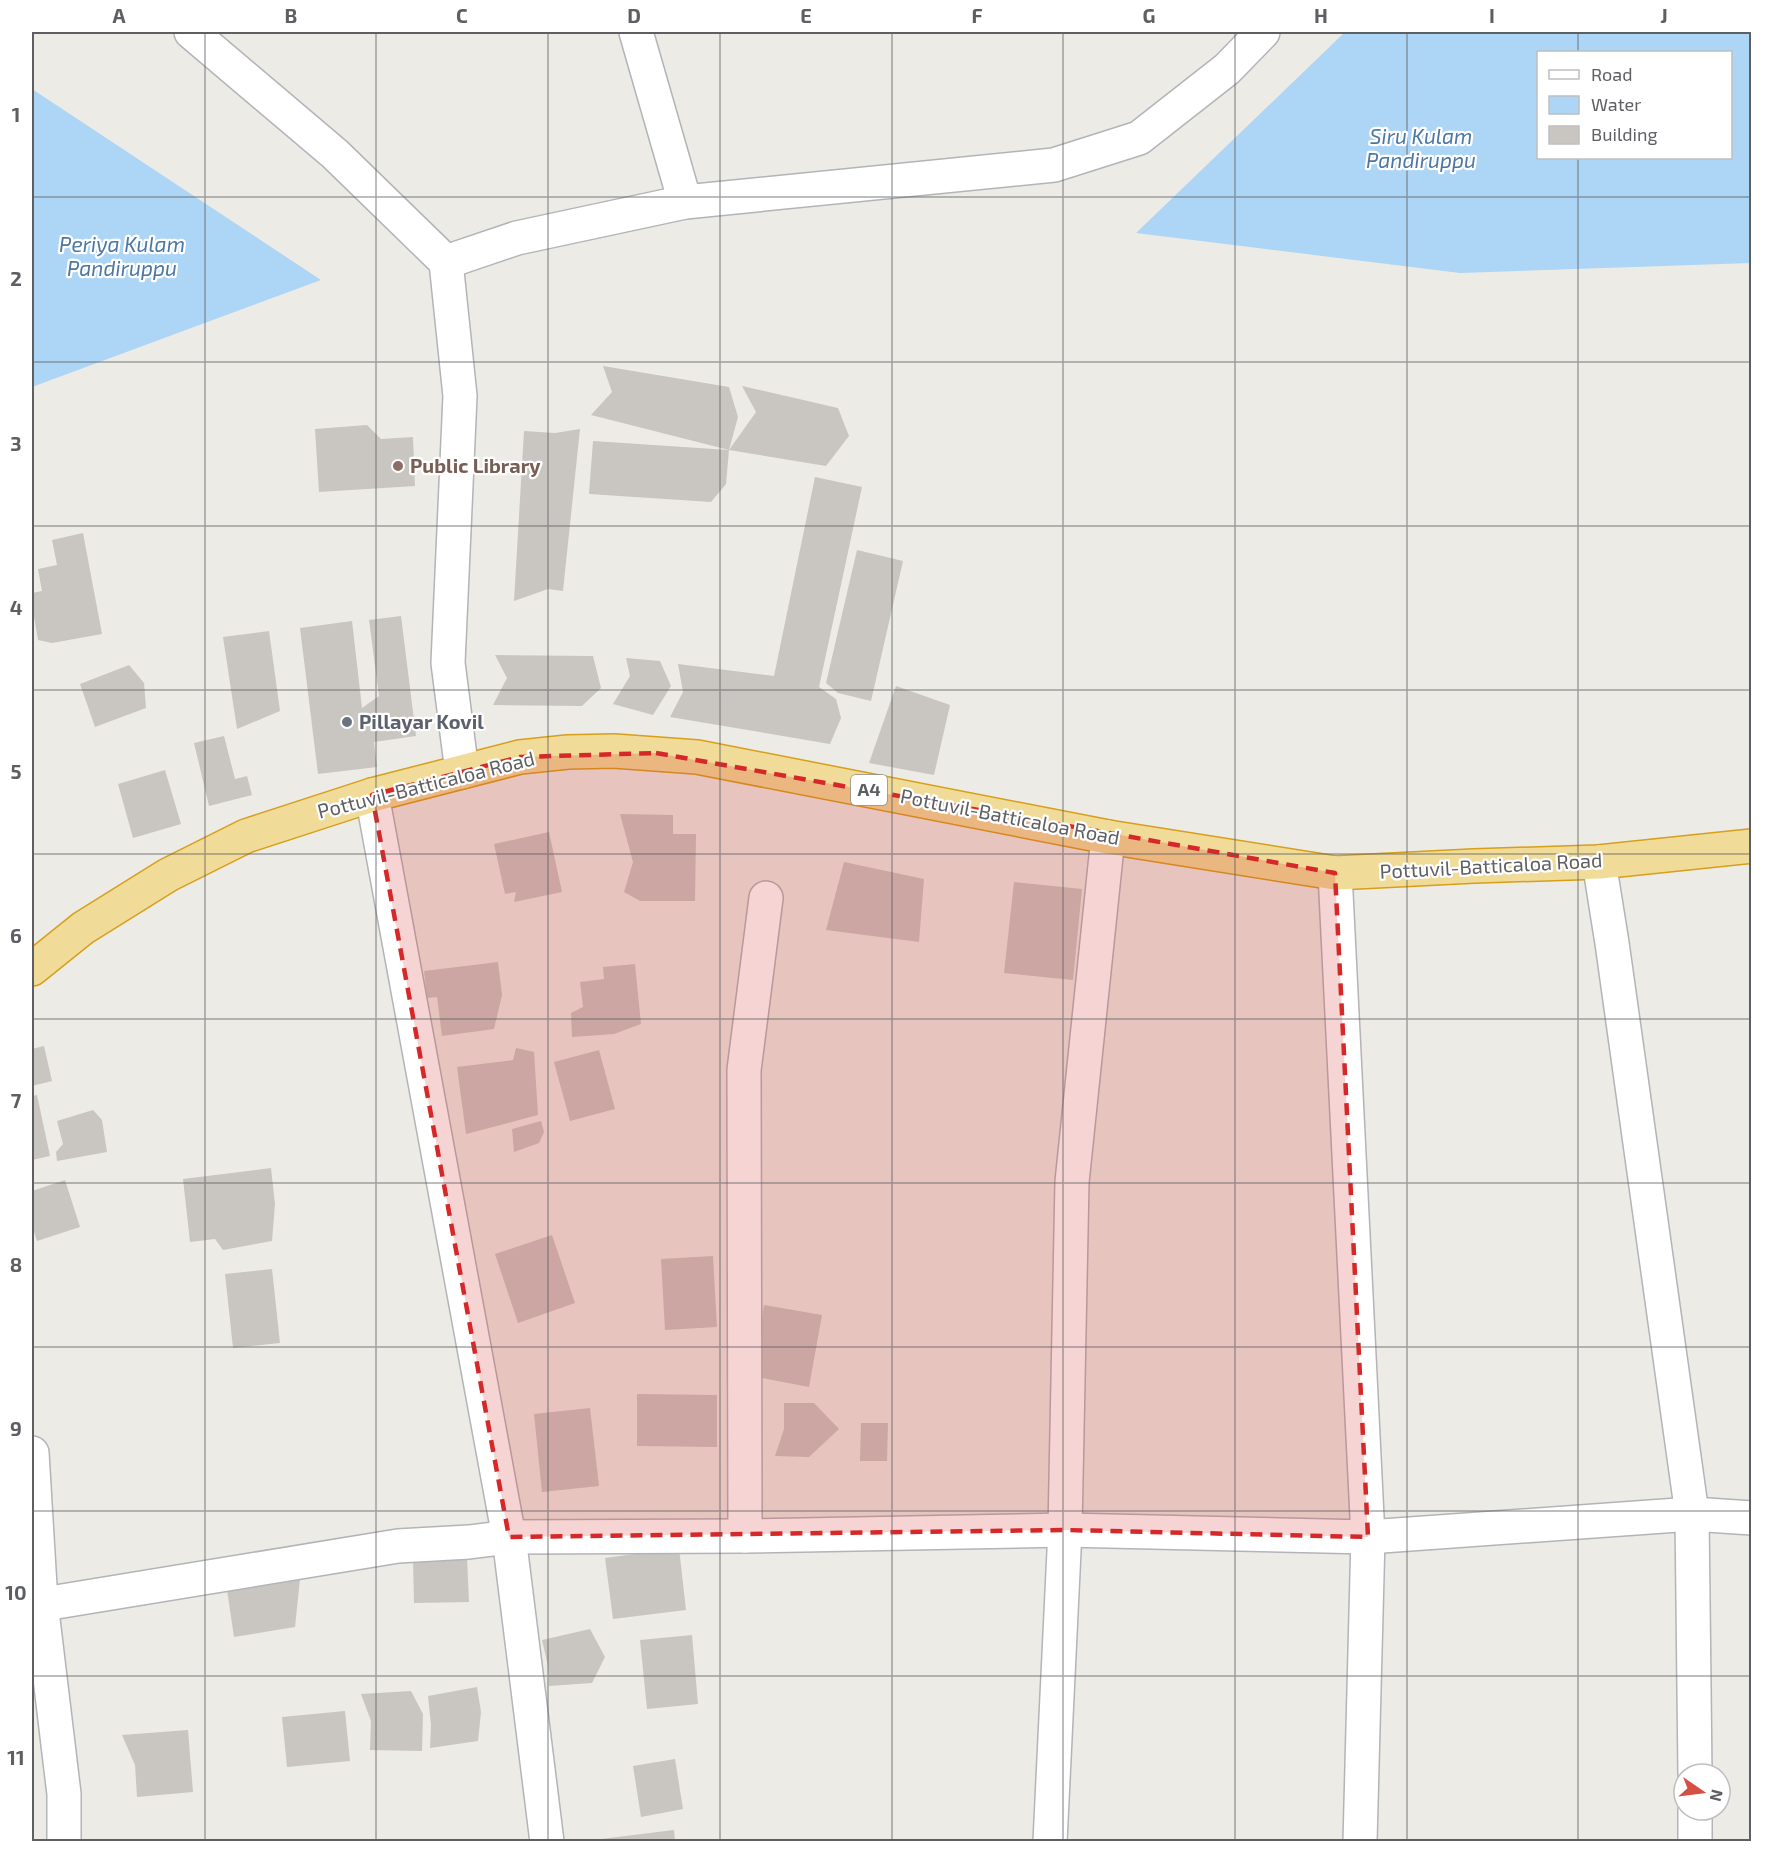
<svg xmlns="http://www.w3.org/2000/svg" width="1783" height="1873" font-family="'Exo 2',sans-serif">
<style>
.water{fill:#add5f5;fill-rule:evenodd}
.building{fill:#c9c6c1}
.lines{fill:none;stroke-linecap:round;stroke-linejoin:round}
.minor-casing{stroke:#b2b4b8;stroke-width:36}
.highway-casing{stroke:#d79f1a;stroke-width:36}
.minor{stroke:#fff;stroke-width:33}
.highway{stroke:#f1db98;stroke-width:33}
.marked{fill:#d62828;fill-opacity:0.2;stroke:#d62828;stroke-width:4.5;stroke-dasharray:12 8;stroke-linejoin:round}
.grid{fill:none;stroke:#5d5f63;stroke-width:1.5;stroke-opacity:0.55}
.education-dot{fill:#8d6e63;stroke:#fff;stroke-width:2}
.worship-dot{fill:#6b7280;stroke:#fff;stroke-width:2}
.labels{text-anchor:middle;stroke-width:4.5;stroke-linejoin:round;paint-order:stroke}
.shield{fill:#fff;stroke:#8e8f92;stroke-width:1.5}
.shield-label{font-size:18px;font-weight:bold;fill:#5d5f63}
.education-label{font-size:20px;font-weight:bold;fill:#785e54;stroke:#fff;text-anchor:start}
.worship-label{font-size:20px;font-weight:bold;fill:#5b616d;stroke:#fff;text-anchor:start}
.street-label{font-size:20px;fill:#5d5f63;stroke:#fff}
.water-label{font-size:21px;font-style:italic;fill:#4c76a5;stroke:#fff}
.neatline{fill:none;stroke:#5d5f63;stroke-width:2}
.grid-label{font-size:20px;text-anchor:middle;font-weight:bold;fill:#5d5f63}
</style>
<rect width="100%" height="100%" fill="#edebe5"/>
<g class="water">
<path d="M1345 32H1751V263L1460 273 1136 233ZM1538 52H1730V158H1538Z"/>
<polygon points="32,89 321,280 32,387"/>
</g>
<g class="building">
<polygon points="603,366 729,387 738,417 729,450 591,415 612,392"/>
<polygon points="742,386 838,408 849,436 826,466 729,450 756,412"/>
<polygon points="367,425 381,439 413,437 415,486 319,492 315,429"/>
<polygon points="580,429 563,591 548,589 514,601 524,431 555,433"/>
<polygon points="593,441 729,450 726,484 711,502 589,494"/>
<polygon points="815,477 862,487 819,687 836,699 841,718 830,744 670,717 683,692 678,664 774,676"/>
<polygon points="83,533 102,634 52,643 38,640 32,605 32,593 42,591 38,569 57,565 52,540"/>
<polygon points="857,550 903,561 871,701 838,693 826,683"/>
<polygon points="401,616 416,736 374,742 377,767 318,774 300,628 352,621 362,708 379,696 369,620"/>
<polygon points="269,631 280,711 237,729 223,637"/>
<polygon points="495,655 593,656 601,688 582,706 493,705 507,678"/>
<polygon points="626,658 660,661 671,686 653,715 613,704 630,676"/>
<polygon points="129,665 144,683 146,708 95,727 80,684"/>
<polygon points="896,686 950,705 934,775 869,763"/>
<polygon points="224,736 235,779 247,776 252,795 209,806 194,743"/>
<polygon points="165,770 181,824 133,838 118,784"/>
<polygon points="620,814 673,815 673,834 696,834 695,901 640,901 624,892 633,862"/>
<polygon points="549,832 562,892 514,902 516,892 505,894 494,844"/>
<polygon points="844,862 924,879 919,942 826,930"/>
<polygon points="1014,882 1082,889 1073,980 1004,973"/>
<polygon points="498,962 502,995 494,1029 442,1036 437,997 427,998 424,971"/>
<polygon points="635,964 641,1024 614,1034 572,1037 571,1013 583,1007 580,982 604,979 603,967"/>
<polygon points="44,1046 52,1081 32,1086 32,1049"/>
<polygon points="516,1048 534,1052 538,1115 466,1134 457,1067 513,1060"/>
<polygon points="599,1050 615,1109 570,1121 554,1062"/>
<polygon points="37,1095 50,1156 32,1160 32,1096"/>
<polygon points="93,1110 102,1120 107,1152 57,1161 56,1152 63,1144 57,1121"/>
<polygon points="541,1121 544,1132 539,1143 514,1152 512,1129"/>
<polygon points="271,1168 275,1204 272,1241 223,1250 215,1239 190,1242 183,1179"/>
<polygon points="65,1180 80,1227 37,1241 32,1225 32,1191"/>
<polygon points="552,1235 575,1303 518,1323 495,1254"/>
<polygon points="713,1256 717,1327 665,1330 661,1259"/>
<polygon points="272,1269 280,1343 233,1348 225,1274"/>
<polygon points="764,1305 822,1315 809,1387 762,1378 751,1316 762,1318"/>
<polygon points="637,1394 717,1395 717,1447 637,1446"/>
<polygon points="784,1403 814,1403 839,1429 809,1457 775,1456 784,1429"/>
<polygon points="590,1408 599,1486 542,1492 534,1414"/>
<polygon points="861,1423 888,1423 887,1461 860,1461"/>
<polygon points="679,1548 686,1610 613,1619 605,1558"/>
<polygon points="467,1557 469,1602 414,1603 413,1559"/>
<polygon points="300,1579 295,1627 234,1637 227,1590"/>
<polygon points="590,1629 605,1657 592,1683 549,1686 548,1666 542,1640"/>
<polygon points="692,1635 698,1704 647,1709 640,1640"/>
<polygon points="477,1687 481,1712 478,1741 430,1748 431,1725 428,1696"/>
<polygon points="411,1691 423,1714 422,1751 370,1750 371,1721 361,1694"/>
<polygon points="345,1711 350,1761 287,1767 282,1717"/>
<polygon points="188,1730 193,1792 137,1797 135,1765 122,1735"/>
<polygon points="675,1759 683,1809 641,1817 633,1766"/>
<polygon points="674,1830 675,1842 593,1842 593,1840"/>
</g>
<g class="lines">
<defs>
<g id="minor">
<polyline points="191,32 335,154 446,262"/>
<polyline points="636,32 685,202"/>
<polyline points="462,772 448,663 460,396 446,262 517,238 685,202 1054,165 1139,138 1227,69 1263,32"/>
<polyline points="372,795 509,1537 547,1842"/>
<polyline points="1599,862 1612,943 1692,1514 1695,1774"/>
<polyline points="1335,873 1368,1537 1360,1842"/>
<polyline points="32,1453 41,1603 64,1794 64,1842"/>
<polyline points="745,1536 744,1070 766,898"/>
<polyline points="32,1606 398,1546 469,1542 509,1537 745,1536 1065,1530 1368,1537 1692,1514 1752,1518"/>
<polyline points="1695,1810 1695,1842"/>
<polyline points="1050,1842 1065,1530 1072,1182 1108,837"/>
</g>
<polyline id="highway" points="32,969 83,928 168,875 246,836 372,795 520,757 568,752 614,751 697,757 1108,837 1335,873 1474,866 1599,862 1752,846"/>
</defs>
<use href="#minor" class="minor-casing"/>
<use href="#highway" class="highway-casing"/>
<use href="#minor" class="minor"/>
<use href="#highway" class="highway"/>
</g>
<path class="marked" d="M656 753 1335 873 1368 1537 1065 1530 509 1537 372 795 520 757Z"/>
<path class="grid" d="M205 32V1842M376 32V1842M548 32V1842M720 32V1842M892 32V1842M1063 32V1842M1235 32V1842M1407 32V1842M1578 32V52M1578 158V1842M32 197H1752M32 362H1752M32 526H1752M32 690H1752M32 854H1752M32 1019H1752M32 1183H1752M32 1347H1752M32 1511H1752M32 1676H1752"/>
<circle class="education-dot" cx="398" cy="466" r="6"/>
<circle class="worship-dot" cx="347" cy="722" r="6"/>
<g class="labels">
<rect class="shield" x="851" y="775" width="36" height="30" rx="4.5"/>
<g class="shield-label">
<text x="869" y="796">A4</text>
</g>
<g class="education-label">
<text x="410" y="473">Public Library</text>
</g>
<g class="worship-label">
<text x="359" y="729">Pillayar Kovil</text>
</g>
<g class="street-label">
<text transform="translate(426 785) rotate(-14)" y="7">Pottuvil-Batticaloa Road</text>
<text transform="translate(1010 817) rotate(11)" y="7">Pottuvil-Batticaloa Road</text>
<text transform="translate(1491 866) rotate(-3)" y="7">Pottuvil-Batticaloa Road</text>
</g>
<g class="water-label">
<text x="1421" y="144">Siru Kulam<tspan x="1421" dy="24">Pandiruppu</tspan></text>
<text x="122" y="252">Periya Kulam<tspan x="122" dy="24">Pandiruppu</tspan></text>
</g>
</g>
<rect width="1783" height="1873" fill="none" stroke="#ffffff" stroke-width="66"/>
<rect x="1537" y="51" width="195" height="108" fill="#ffffff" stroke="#bebfc1" stroke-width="1.5"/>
<rect x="1549" y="70" width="30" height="9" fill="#ffffff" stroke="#bebfc1" stroke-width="1.5"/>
<text x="1591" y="81" font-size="18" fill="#5d5f63">Road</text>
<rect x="1549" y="96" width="30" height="18" fill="#add5f5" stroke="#bebfc1" stroke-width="1.5"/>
<text x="1591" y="111" font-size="18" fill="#5d5f63">Water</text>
<rect x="1549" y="126" width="30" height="18" fill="#c9c6c1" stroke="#bebfc1" stroke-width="1.5"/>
<text x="1591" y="141" font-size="18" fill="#5d5f63">Building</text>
<g transform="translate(1702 1792) rotate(104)"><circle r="28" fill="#ffffff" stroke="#bebfc1" stroke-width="1.5"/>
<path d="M0-4.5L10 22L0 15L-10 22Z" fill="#d55043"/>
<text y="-9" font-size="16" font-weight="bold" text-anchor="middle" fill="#5d5f63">N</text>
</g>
<rect x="33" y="33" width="1717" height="1807" class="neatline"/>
<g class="grid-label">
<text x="119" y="23">A</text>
<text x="291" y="23">B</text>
<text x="462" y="23">C</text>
<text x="634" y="23">D</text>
<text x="806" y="23">E</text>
<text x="977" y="23">F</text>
<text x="1149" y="23">G</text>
<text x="1321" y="23">H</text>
<text x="1492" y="23">I</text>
<text x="1664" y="23">J</text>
<text x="16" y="122">1</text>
<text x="16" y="286">2</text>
<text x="16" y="451">3</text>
<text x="16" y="615">4</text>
<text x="16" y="779">5</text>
<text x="16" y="943">6</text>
<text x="16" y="1108">7</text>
<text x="16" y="1272">8</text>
<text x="16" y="1436">9</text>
<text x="16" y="1600">10</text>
<text x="16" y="1765">11</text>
</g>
</svg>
